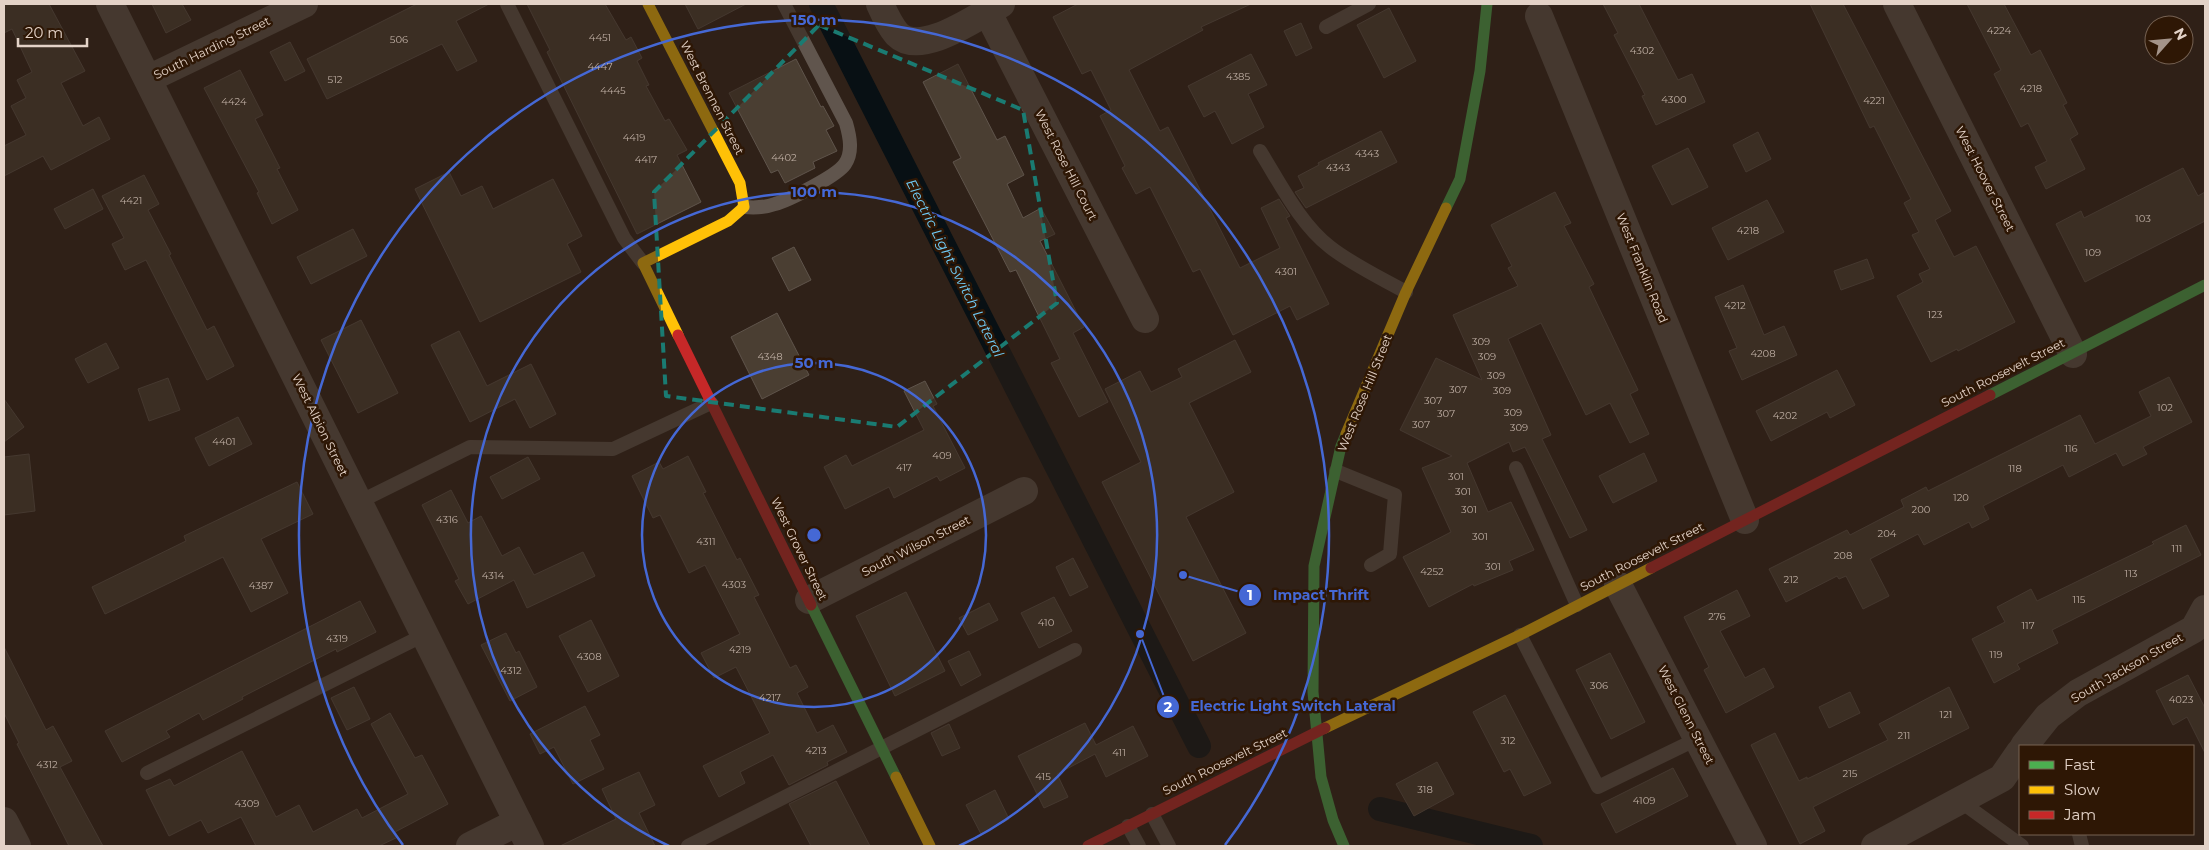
<svg xmlns="http://www.w3.org/2000/svg" width="2209" height="850" font-family="Montserrat,sans-serif">
<style>
.lines{fill:none;stroke-linecap:round;stroke-linejoin:round}
.canal{stroke:#081014;stroke-width:24}
.building{fill:#4a3e32;stroke:#5f544b}
.lane{stroke:#60554d;stroke-width:14}
.street{stroke:#60554d;stroke-width:28}
.fast{stroke:#4caf50;stroke-width:11}
.slow{stroke:#ffc107;stroke-width:11}
.jam{stroke:#c62828;stroke-width:11}
.marked{fill:none;stroke:#1a7b72;stroke-width:4;stroke-dasharray:10 6;stroke-linejoin:round}
.ring{fill:none;stroke:#4568d5;stroke-width:2.5}
.labels{text-anchor:middle;stroke-width:5;stroke-linejoin:round;paint-order:stroke}
.number-label{font-size:10px;fill:#bdada2}
.street-label{font-size:12px;fill:#e3d2c7;stroke:#2e1705}
.water-label{font-size:14px;font-style:italic;fill:#6fcdf9;stroke:#2e1705}
.centre{fill:#4568d5;stroke:#2e1705;stroke-width:2.5}
.ring-label{font-size:15px;text-anchor:middle;font-weight:bold;fill:#4568d5;stroke:#2e1705;stroke-width:5;stroke-linejoin:round;paint-order:stroke}
.leader{fill:none;stroke:#4568d5;stroke-width:2}
.callout-dot{fill:#4568d5;stroke:#2e1705;stroke-width:2}
.mark-label{font-size:15px;text-anchor:middle;font-weight:bold;fill:#fff}
.callout-label{font-size:14px;text-anchor:middle;font-weight:bold;fill:#4568d5;stroke:#2e1705;stroke-width:5;stroke-linejoin:round;paint-order:stroke}
</style>
<rect width="100%" height="100%" fill="#2f2118"/>
<g class="lines">
<g class="canal">
<polyline points="821,4 1199,746"/>
<polyline points="1380,809 1531,846"/>
</g>
</g>
<g class="building">
<polygon points="4,4 49,4 85,71 61,83 83,126 99,117 110,139 51,170 43,156 4,176 4,146 26,135 11,106 26,98 17,80 32,72 12,29 4,33"/>
<polygon points="152,4 182,4 191,20 166,33"/>
<polygon points="417,4 489,4 456,21 477,61 457,71 442,44 327,99 307,59"/>
<polygon points="527,4 605,4 626,40 631,37 642,58 637,61 649,85 646,86 665,121 669,119 687,150 677,155 701,202 637,234 547,52 550,50"/>
<polygon points="685,4 746,4 698,29"/>
<polygon points="1078,4 1251,4 1201,27 1203,30 1129,70 1160,131 1168,127 1240,268 1280,248 1261,208 1279,199 1290,216 1286,218 1329,304 1297,320 1290,306 1233,335 1200,269 1193,272 1150,187 1136,194 1122,168 1125,166 1100,116 1111,110 1091,70 1082,74 1053,17"/>
<polygon points="1603,4 1639,4 1678,80 1692,74 1705,102 1656,125 1642,96 1645,95 1614,35 1618,33"/>
<polygon points="1810,4 1843,4 1951,211 1935,220 1954,257 1976,246 2015,322 1958,351 1957,349 1931,362 1897,296 1923,282 1919,274 1930,269 1912,235 1919,232 1904,203 1911,199 1874,126 1870,128"/>
<polygon points="1967,4 2004,4 2031,55 2040,50 2067,103 2063,105 2078,134 2070,139 2085,169 2046,189 2035,167 2047,161 2028,123 2021,127 1994,74 2001,70"/>
<polygon points="1389,8 1416,61 1384,78 1357,25"/>
<polygon points="1301,23 1312,48 1296,56 1284,31"/>
<polygon points="290,42 305,71 285,81 270,52"/>
<polygon points="1251,54 1267,85 1248,94 1264,127 1232,144 1215,111 1204,117 1188,86"/>
<polygon points="796,59 821,107 823,106 834,126 826,130 837,151 813,162 815,168 785,183 778,170 771,173 729,93"/>
<polygon points="958,64 997,140 1005,136 1024,175 1007,184 1023,218 1041,208 1055,234 1040,241 1084,327 1073,333 1108,402 1079,417 1051,363 1060,359 1016,270 1010,272 953,162 961,158 923,82"/>
<polygon points="240,70 263,115 255,119 280,168 277,169 298,210 272,224 257,193 259,192 204,88"/>
<polygon points="1381,131 1397,162 1306,208 1295,192 1304,188 1298,176 1319,165 1318,163"/>
<polygon points="1758,132 1771,159 1746,172 1733,145"/>
<polygon points="1688,148 1708,187 1672,205 1652,166"/>
<polygon points="2183,168 2198,196 2205,192 2205,221 2085,282 2056,224 2081,211 2084,218"/>
<polygon points="449,172 461,196 482,186 493,209 553,179 582,236 567,244 581,272 480,322 415,189"/>
<polygon points="144,175 159,204 148,210 171,254 169,255 207,330 214,326 234,366 207,380 146,260 125,270 112,244 124,238 102,196"/>
<polygon points="93,189 103,209 65,229 54,209"/>
<polygon points="1555,192 1571,223 1564,226 1594,284 1589,287 1638,390 1630,394 1649,434 1630,443 1610,403 1586,415 1541,323 1508,339 1551,435 1542,439 1587,530 1570,538 1525,447 1513,452 1509,442 1467,463 1488,512 1511,502 1534,550 1509,561 1513,570 1474,586 1473,584 1429,607 1403,557 1451,532 1422,468 1452,456 1400,430 1436,358 1482,380 1453,315 1518,286 1508,268 1512,266 1491,225"/>
<polygon points="1767,200 1784,232 1728,260 1712,228"/>
<polygon points="353,229 367,256 311,284 297,257"/>
<polygon points="794,247 811,280 789,291 772,258"/>
<polygon points="1867,259 1874,278 1841,290 1834,271"/>
<polygon points="1743,285 1764,335 1784,326 1797,355 1742,380 1729,351 1737,348 1715,297"/>
<polygon points="777,313 809,375 762,399 731,337"/>
<polygon points="361,320 398,393 358,413 321,340"/>
<polygon points="459,331 487,386 531,364 556,414 530,428 515,399 470,422 431,345"/>
<polygon points="1235,340 1251,372 1189,403 1234,492 1186,517 1246,633 1193,661 1102,482 1141,462 1105,389 1140,371 1151,392 1182,377 1178,369"/>
<polygon points="106,343 119,368 88,383 75,359"/>
<polygon points="1837,370 1855,405 1830,418 1827,412 1771,441 1756,411"/>
<polygon points="2169,377 2192,422 2143,447 2147,454 2123,466 2116,453 2069,477 2063,465 1983,506 1989,519 1972,528 1969,522 1924,545 1918,534 1870,559 1889,596 1863,609 1846,576 1839,579 1837,576 1786,602 1769,569 1847,530 1850,535 1904,507 1901,500 1926,487 1928,491 2080,415 2095,444 2151,416 2139,392"/>
<polygon points="168,378 180,410 149,421 138,389"/>
<polygon points="925,381 937,404 933,406 965,468 940,481 937,476 894,498 889,487 845,509 824,467 846,455 852,466 924,430 904,391"/>
<polygon points="4,399 24,427 4,442"/>
<polygon points="238,417 252,444 209,466 195,438"/>
<polygon points="1644,453 1657,481 1613,503 1599,476"/>
<polygon points="29,454 35,511 4,515 4,457"/>
<polygon points="688,456 706,492 703,493 737,560 740,558 759,595 754,597 790,668 796,665 808,687 797,693 817,733 833,725 847,752 827,762 828,765 789,785 773,755 740,772 745,783 719,797 703,766 770,733 736,667 714,678 701,653 740,634 705,565 689,573 660,515 653,518 632,476 659,462 663,469"/>
<polygon points="528,457 540,479 502,499 490,477"/>
<polygon points="297,482 313,514 261,539 288,593 251,612 223,557 105,614 92,587 186,541 184,536"/>
<polygon points="451,490 468,523 481,516 502,556 519,547 534,575 583,552 595,576 527,608 514,580 468,604 455,581 459,579 422,505"/>
<polygon points="2186,525 2201,555 2052,630 2058,643 2017,664 2020,669 1994,683 1972,639 2005,622 1997,607 2031,589 2037,601 2154,544 2152,542"/>
<polygon points="1073,558 1088,587 1070,596 1056,567"/>
<polygon points="1737,590 1750,616 1720,631 1745,678 1764,668 1774,687 1726,713 1704,670 1709,667 1684,617"/>
<polygon points="906,592 945,671 895,696 856,616"/>
<polygon points="1054,597 1072,631 1039,648 1021,613"/>
<polygon points="360,601 376,632 337,652 336,649 242,697 243,699 203,720 199,713 166,731 170,737 122,762 105,731"/>
<polygon points="989,603 998,620 968,635 959,618"/>
<polygon points="591,620 619,676 588,692 559,636"/>
<polygon points="506,633 516,653 519,651 537,687 510,701 481,645"/>
<polygon points="4,647 46,730 53,726 72,761 60,767 103,846 69,846 17,744 19,743 4,713"/>
<polygon points="969,651 981,675 961,686 948,661"/>
<polygon points="1610,653 1645,722 1611,739 1576,670"/>
<polygon points="2188,675 2205,708 2205,753 2187,717 2173,725 2156,691"/>
<polygon points="354,687 370,719 347,730 331,698"/>
<polygon points="1949,687 1969,728 1813,807 1825,831 1800,844 1751,745 1775,733 1799,781 1807,777 1807,779 1888,740 1879,724"/>
<polygon points="1850,692 1860,713 1829,728 1819,707"/>
<polygon points="1505,695 1551,783 1524,796 1510,769 1504,772 1473,712"/>
<polygon points="585,706 600,735 590,740 604,769 573,784 554,747 540,754 530,734"/>
<polygon points="390,713 415,758 422,755 448,804 395,832 398,837 379,846 256,846 241,817 208,833 201,820 169,836 146,790 170,779 174,786 242,751 276,817 299,805 313,832 357,809 362,818 408,794 371,724"/>
<polygon points="1085,723 1096,745 1133,726 1148,756 1106,777 1095,754 1057,774 1068,797 1044,808 1018,756"/>
<polygon points="949,724 960,748 942,756 931,733"/>
<polygon points="1437,762 1454,794 1414,816 1396,784"/>
<polygon points="1673,768 1688,796 1616,833 1601,804"/>
<polygon points="639,772 655,805 639,813 655,846 560,846 616,819 602,789"/>
<polygon points="836,781 870,846 811,846 789,804"/>
<polygon points="995,790 1009,819 981,834 966,805"/>
</g>
<g class="lines">
<g class="lane">
<polyline points="507,4 624,238 643,263"/>
<polyline points="1326,27 1369,4"/>
<path d="M1260 151C1280 183 1300 224 1330 247 1353 265 1381 278 1406 292"/>
<path d="M744 207C755 208 764 208 775 204 789 200 837 176 845 164 853 152 850 137 846 123L784 4"/>
<polyline points="1516,468 1577,605"/>
<polyline points="1336,471 1395,495 1390,554 1371,565"/>
<polyline points="359,502 470,447 613,449 711,403"/>
<polyline points="1520,635 1598,787 1697,739"/>
<polyline points="147,773 424,635"/>
<polyline points="1960,801 2022,846"/>
<polyline points="1152,814 1169,846"/>
<polyline points="1128,826 1139,846"/>
<polyline points="2079,834 2082,846"/>
<polyline points="688,846 1075,650"/>
</g>
<g class="street">
<polyline points="110,4 530,846"/>
<path d="M880 4C884 13 890 26 897 34 921 58 977 16 1001 4"/>
<polyline points="1897,4 2073,354"/>
<polyline points="987,11 1145,319"/>
<polyline points="1539,16 1745,520"/>
<polyline points="148,79 304,4"/>
<polyline points="1618,585 1753,846"/>
<polyline points="809,600 1024,491"/>
<polyline points="2024,746 2048,716 2078,693 2194,629 2205,609"/>
<polyline points="4,821 17,846"/>
<polyline points="470,846 518,822"/>
<polyline points="1875,846 2002,778 2020,752"/>
</g>
<g class="fast">
<polyline points="1446,208 1460,179 1480,71 1487,4"/>
<polyline points="1990,395 2205,285"/>
<polyline points="811,605 896,777"/>
<polyline points="1344,846 1333,820 1321,777 1313,692 1314,566 1341,446 1346,434"/>
</g>
<g class="slow">
<polyline points="648,4 740,183 744,207 728,221 643,263 678,335"/>
<polyline points="1346,434 1406,292 1446,208"/>
<polyline points="1325,728 1520,635 1651,568"/>
<polyline points="896,777 930,846"/>
</g>
<g class="jam">
<polyline points="678,335 811,605"/>
<polyline points="1651,568 1990,395"/>
<polyline points="1088,846 1325,728"/>
</g>
</g>
<path d="M0 0H2209V850H0ZM819 25 1023 110 1057 303 897 427 666 396 654 192Z" fill="#2f2118" fill-opacity=".55" fill-rule="evenodd"/>
<path class="marked" d="M819 25 1023 110 1057 303 897 427 666 396 654 192Z"/>
<g class="ring">
<circle cx="814" cy="535" r="172"/>
<path d="M669 846A343 343 0 1 1 959 846"/>
<path d="M403 845A515 515 0 1 1 1225 845"/>
</g>
<g class="labels">
<g class="number-label">
<text x="1999" y="34">4224</text>
<text x="600" y="41">4451</text>
<text x="399" y="43">506</text>
<text x="1642" y="54">4302</text>
<text x="600" y="70">4447</text>
<text x="1238" y="80">4385</text>
<text x="335" y="83">512</text>
<text x="2031" y="92">4218</text>
<text x="613" y="94">4445</text>
<text x="1674" y="103">4300</text>
<text x="1874" y="104">4221</text>
<text x="234" y="105">4424</text>
<text x="634" y="141">4419</text>
<text x="1367" y="157">4343</text>
<text x="784" y="161">4402</text>
<text x="646" y="163">4417</text>
<text x="1338" y="171">4343</text>
<text x="131" y="204">4421</text>
<text x="2143" y="222">103</text>
<text x="1748" y="234">4218</text>
<text x="2093" y="256">109</text>
<text x="1286" y="275">4301</text>
<text x="1735" y="309">4212</text>
<text x="1935" y="318">123</text>
<text x="1481" y="345">309</text>
<text x="1763" y="357">4208</text>
<text x="770" y="360">4348</text>
<text x="1487" y="360">309</text>
<text x="1496" y="379">309</text>
<text x="1458" y="393">307</text>
<text x="1502" y="394">309</text>
<text x="1433" y="404">307</text>
<text x="2165" y="411">102</text>
<text x="1513" y="416">309</text>
<text x="1446" y="417">307</text>
<text x="1785" y="419">4202</text>
<text x="1421" y="428">307</text>
<text x="1519" y="431">309</text>
<text x="224" y="445">4401</text>
<text x="2071" y="452">116</text>
<text x="942" y="459">409</text>
<text x="904" y="471">417</text>
<text x="2015" y="472">118</text>
<text x="1456" y="480">301</text>
<text x="1463" y="495">301</text>
<text x="1961" y="501">120</text>
<text x="1469" y="513">301</text>
<text x="1921" y="513">200</text>
<text x="447" y="523">4316</text>
<text x="1887" y="537">204</text>
<text x="1480" y="540">301</text>
<text x="706" y="545">4311</text>
<text x="2177" y="552">111</text>
<text x="1843" y="559">208</text>
<text x="1493" y="570">301</text>
<text x="1432" y="575">4252</text>
<text x="2131" y="577">113</text>
<text x="493" y="579">4314</text>
<text x="1791" y="583">212</text>
<text x="734" y="588">4303</text>
<text x="261" y="589">4387</text>
<text x="2079" y="603">115</text>
<text x="1717" y="620">276</text>
<text x="1046" y="626">410</text>
<text x="2028" y="629">117</text>
<text x="337" y="642">4319</text>
<text x="740" y="653">4219</text>
<text x="1996" y="658">119</text>
<text x="589" y="660">4308</text>
<text x="511" y="674">4312</text>
<text x="1599" y="689">306</text>
<text x="770" y="701">4217</text>
<text x="2181" y="703">4023</text>
<text x="1946" y="718">121</text>
<text x="1904" y="739">211</text>
<text x="1508" y="744">312</text>
<text x="816" y="754">4213</text>
<text x="1119" y="756">411</text>
<text x="47" y="768">4312</text>
<text x="1850" y="777">215</text>
<text x="1043" y="780">415</text>
<text x="1425" y="793">318</text>
<text x="1644" y="804">4109</text>
<text x="247" y="807">4309</text>
</g>
<g class="street-label">
<text transform="translate(212 48) rotate(-26)" y="4">South Harding Street</text>
<text transform="translate(712 98) rotate(63)" y="4">West Brennen Street</text>
<text transform="translate(1066 165) rotate(63)" y="4">West Rose Hill Court</text>
<text transform="translate(1985 179) rotate(63)" y="4">West Hoover Street</text>
<text transform="translate(1642 268) rotate(68)" y="4">West Franklin Road</text>
<text transform="translate(2003 373) rotate(-27)" y="4">South Roosevelt Street</text>
<text transform="translate(1365 393) rotate(-68)" y="4">West Rose Hill Street</text>
<text transform="translate(320 425) rotate(64)" y="4">West Albion Street</text>
<text transform="translate(916 546) rotate(-27)" y="4">South Wilson Street</text>
<text transform="translate(799 549) rotate(64)" y="4">West Grover Street</text>
<text transform="translate(1642 557) rotate(-27)" y="4">South Roosevelt Street</text>
<text transform="translate(2127 668) rotate(-30)" y="4">South Jackson Street</text>
<text transform="translate(1686 715) rotate(63)" y="4">West Glenn Street</text>
<text transform="translate(1225 762) rotate(-26)" y="4">South Roosevelt Street</text>
</g>
<g class="water-label">
<text transform="translate(955 268) rotate(63)" y="5">Electric Light Switch Lateral</text>
</g>
</g>
<circle cx="814" cy="535" r="8" class="centre"/>
<g class="ring-label">
<text x="814" y="25">150 m</text>
<text x="814" y="197">100 m</text>
<text x="814" y="368">50 m</text>
</g>
<path class="leader" d="M1183 575L1250 595M1140 634L1168 707"/>
<g class="callout-dot">
<circle cx="1183" cy="575" r="5"/>
<circle cx="1140" cy="634" r="5"/>
<circle cx="1250" cy="595" r="12"/>
<circle cx="1168" cy="707" r="12"/>
</g>
<g class="mark-label">
<text x="1250" y="600">1</text>
<text x="1168" y="712">2</text>
</g>
<g class="callout-label">
<text x="1321" y="600">Impact Thrift</text>
<text x="1293" y="711">Electric Light Switch Lateral</text>
</g>
<rect width="2209" height="850" fill="none" stroke="#e3d2c7" stroke-width="10"/>
<rect x="2019" y="745" width="175" height="90" fill="#2e1705" stroke="#766253"/>
<rect x="2029" y="761" width="25" height="8" fill="#4caf50" stroke="#766253"/>
<text x="2064" y="770" font-size="15" fill="#e3d2c7">Fast</text>
<rect x="2029" y="786" width="25" height="8" fill="#ffc107" stroke="#766253"/>
<text x="2064" y="795" font-size="15" fill="#e3d2c7">Slow</text>
<rect x="2029" y="811" width="25" height="8" fill="#c62828" stroke="#766253"/>
<text x="2064" y="820" font-size="15" fill="#e3d2c7">Jam</text>
<g transform="translate(2169 40) rotate(63)"><circle r="24" fill="#2e1705" stroke="#766253"/>
<path d="M0-4L9 19L0 12L-9 19Z" fill="#a4948a"/>
<text y="-8" font-size="14" font-weight="bold" text-anchor="middle" fill="#e3d2c7">N</text>
</g>
<path d="M18 38v8h69v-8" fill="none" stroke="#e3d2c7" stroke-width="2.5"/>
<text x="25" y="38" font-size="15" fill="#e3d2c7" stroke="#2e1705" stroke-width="4" paint-order="stroke">20 m</text>
</svg>
